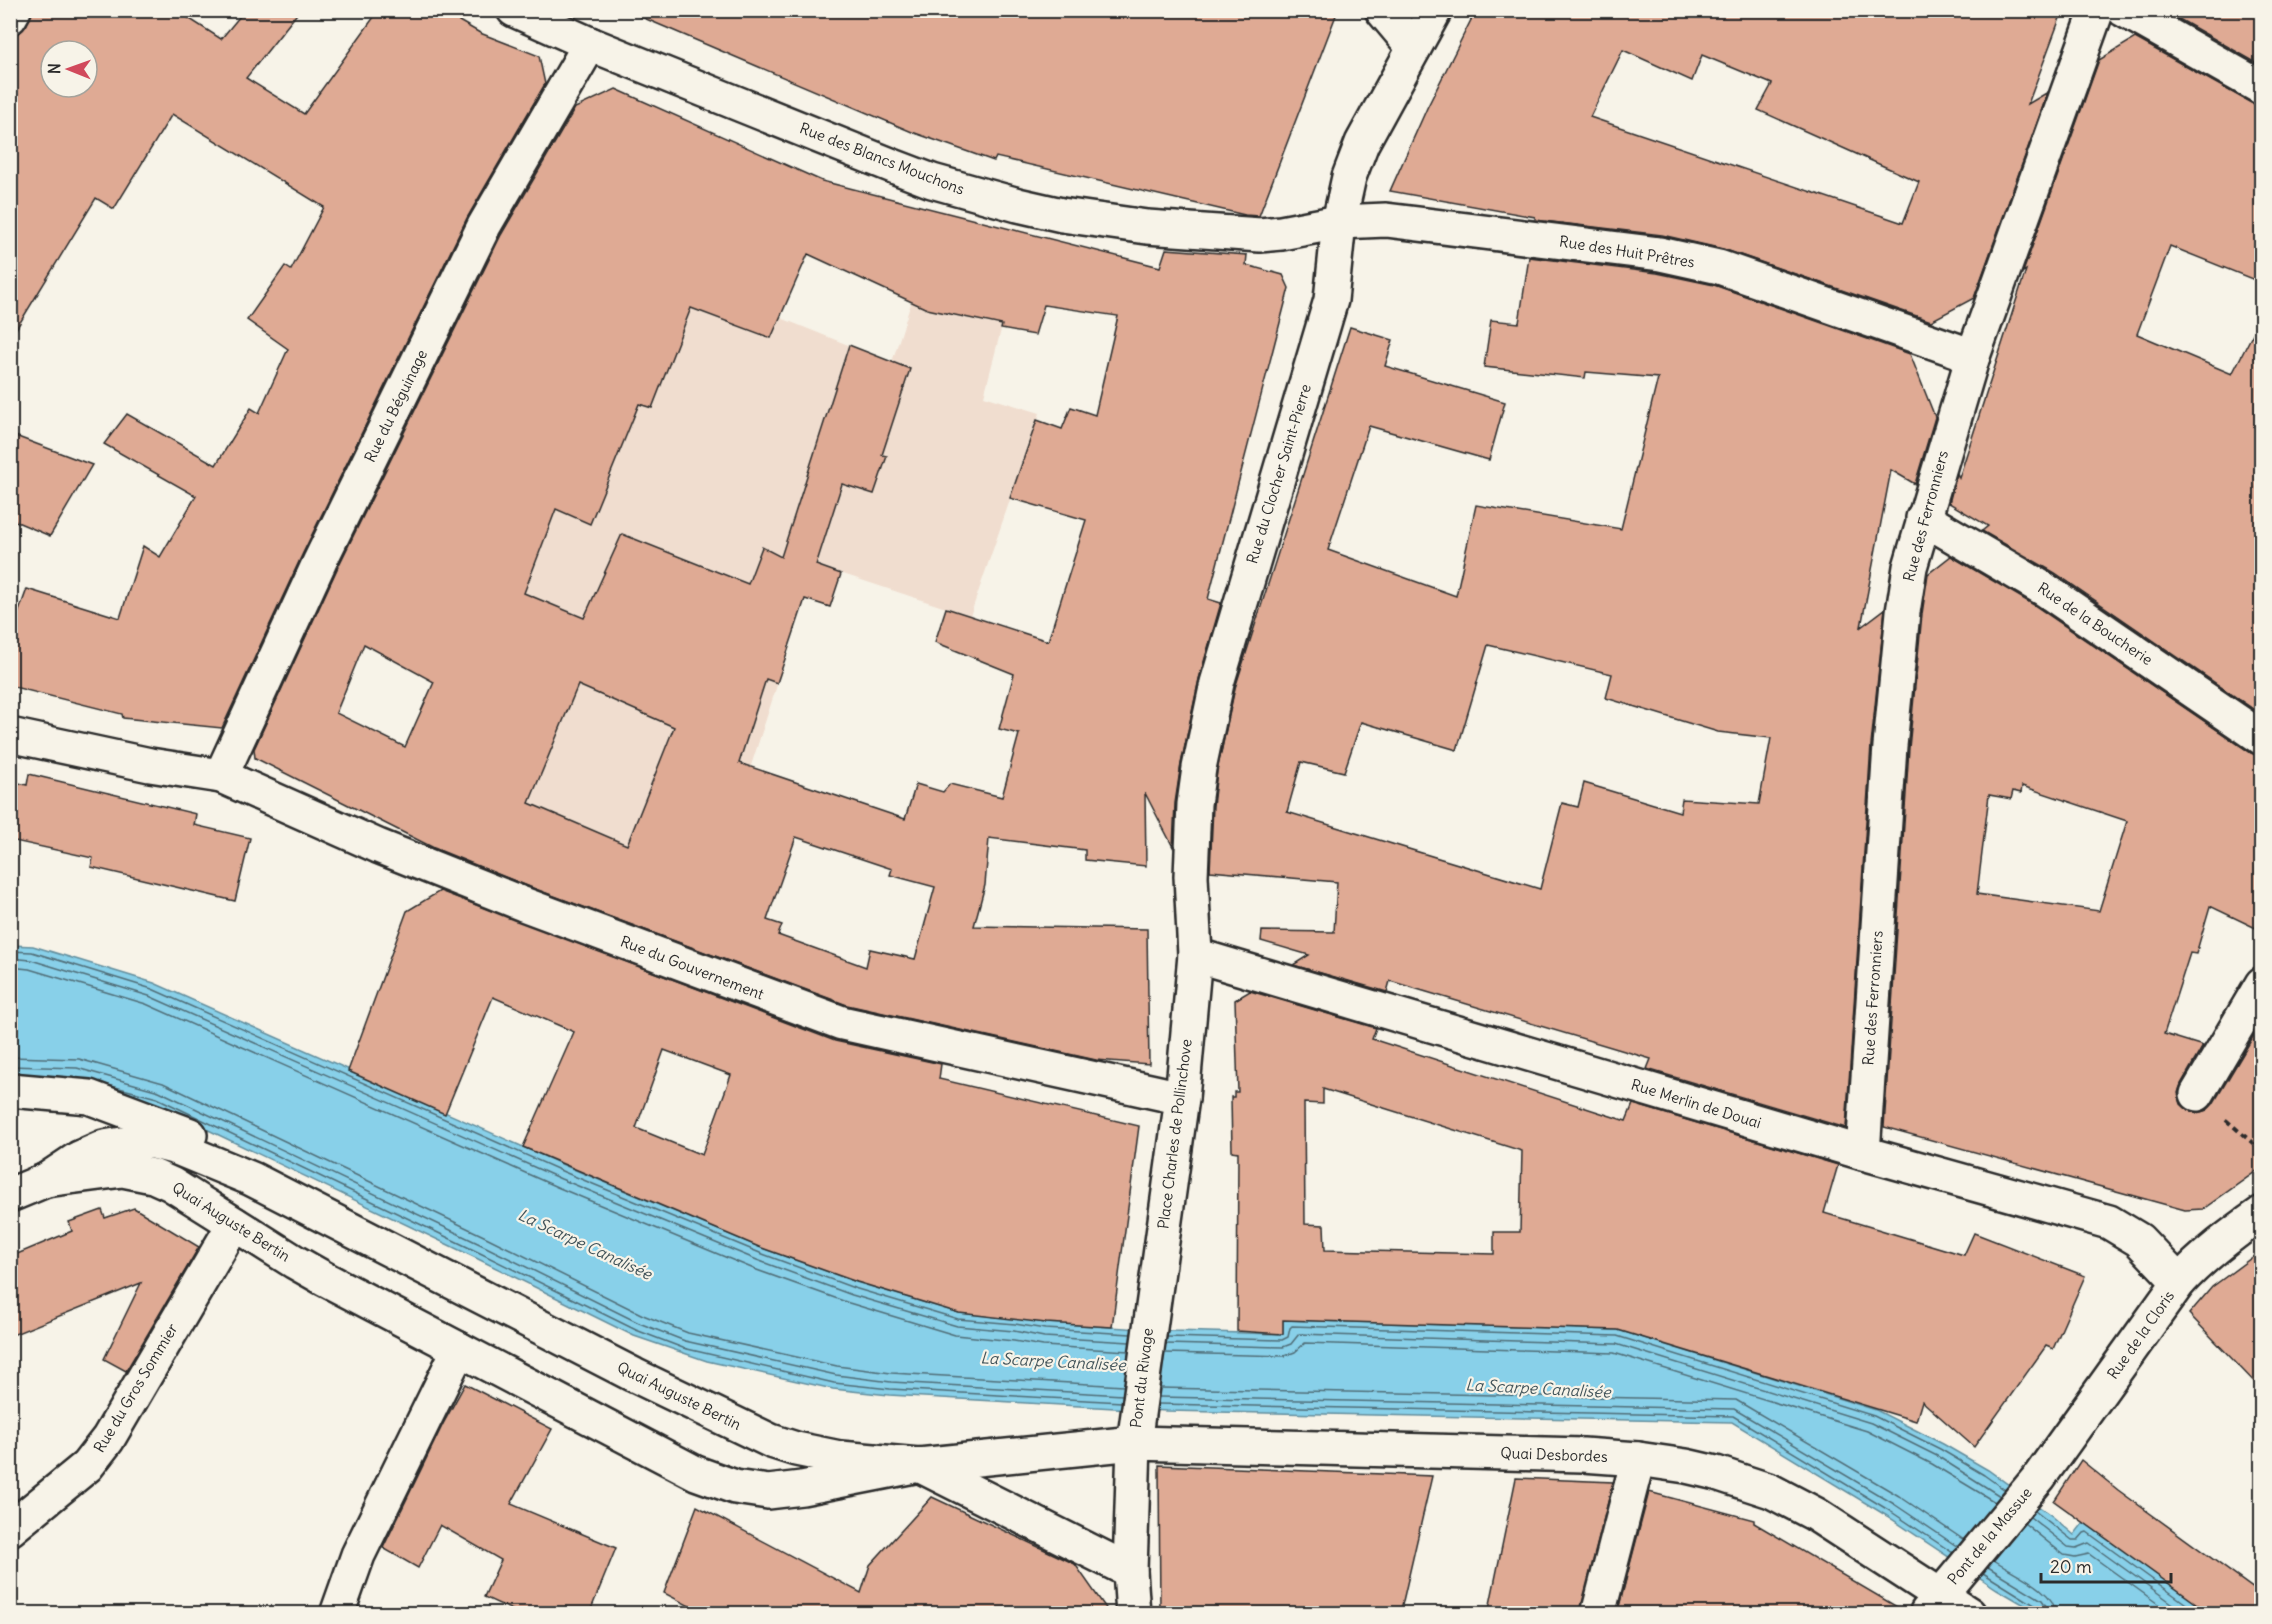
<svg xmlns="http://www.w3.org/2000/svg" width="2272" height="1624" font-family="Delius,sans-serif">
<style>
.built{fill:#f0ddcf}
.water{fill:#88d0e9;stroke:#638e9d;stroke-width:1.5}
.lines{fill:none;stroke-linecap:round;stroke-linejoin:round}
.shore{stroke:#506d77;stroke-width:1.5}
.building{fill:#dfaa94;stroke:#2b2b2b;stroke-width:1.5;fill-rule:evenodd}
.minor-casing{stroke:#2b2b2b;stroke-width:38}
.path{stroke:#2b2b2b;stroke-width:4;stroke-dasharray:6 4.5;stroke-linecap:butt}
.minor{stroke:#f7f3e8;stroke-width:33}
.labels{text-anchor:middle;stroke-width:4.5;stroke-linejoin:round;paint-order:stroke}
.street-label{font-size:15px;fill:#2b2b2b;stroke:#f7f3e8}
.water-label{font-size:16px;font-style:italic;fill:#42545a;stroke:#f7f3e8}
</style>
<rect width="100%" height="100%" fill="#f7f3e8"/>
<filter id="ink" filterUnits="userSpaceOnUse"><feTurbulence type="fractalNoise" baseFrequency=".0167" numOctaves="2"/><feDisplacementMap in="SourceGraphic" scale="12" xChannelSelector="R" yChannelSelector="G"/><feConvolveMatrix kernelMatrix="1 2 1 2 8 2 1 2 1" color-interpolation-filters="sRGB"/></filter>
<g filter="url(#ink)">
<polygon class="built" points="811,176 823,181 771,314 883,359 873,421 941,210 1026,232 984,396 1040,413 970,616 816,565 735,815 751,821 705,954 450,851 489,726 388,492 626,266 760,309"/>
<polygon class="water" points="11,945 33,946 154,983 566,1166 762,1248 856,1282 959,1313 1015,1318 1046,1323 1173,1331 1283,1334 1283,1320 1618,1330 1876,1410 1943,1444 1988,1470 2052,1516 2074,1535 2084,1522 2210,1613 2038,1613 1997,1589 1887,1516 1732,1422 1167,1411 889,1395 833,1389 707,1361 634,1336 478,1259 154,1104 74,1081 11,1079"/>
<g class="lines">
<g class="shore">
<polyline points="10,951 32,952 152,989 564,1172 760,1253 854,1288 958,1319 1015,1324 1045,1329 1131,1334"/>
<polyline points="10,958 31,960 149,996 561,1179 757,1260 852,1295 957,1326 1014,1331 1044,1337 1130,1342"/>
<polyline points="10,967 29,969 146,1004 557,1187 754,1269 849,1303 955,1335 1014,1341 1043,1346 1129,1351"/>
<polyline points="10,1057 79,1059 163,1083 488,1238 643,1315 688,1333 837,1366 891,1373 1124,1386"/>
<polyline points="10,1066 77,1068 159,1091 484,1246 639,1323 685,1341 836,1375 891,1382 1123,1395"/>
<polyline points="104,1084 157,1098 480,1253 636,1330 683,1348 834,1383 890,1389 1122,1402"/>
<polyline points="1167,1337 1282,1340 1288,1337 1290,1328 1292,1326 1617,1336 1874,1416 1940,1449 1984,1475 2005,1490"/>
<polyline points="1166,1344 1283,1347 1291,1344 1299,1334 1616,1344 1871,1423 1937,1456 2000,1496"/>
<polyline points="1165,1353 1284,1356 1295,1352 1305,1343 1614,1353 1867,1431 1932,1464 1995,1502"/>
<polyline points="1160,1388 1736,1400 1899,1496 1964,1540"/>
<polyline points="1159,1397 1734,1409 1894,1504 1958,1547"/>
<polyline points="1158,1404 1733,1416 1890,1511 1953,1553"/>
<polyline points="2035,1511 2072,1540 2078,1540 2084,1533 2087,1532 2200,1614"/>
<polyline points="2030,1517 2068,1547 2076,1548 2089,1543 2187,1614"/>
<polyline points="2024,1523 2064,1555 2075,1557 2089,1554 2172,1614"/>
<path d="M1994 1560C2013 1573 2055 1589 2056 1614"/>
<polyline points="1988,1567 2042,1600 2046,1606 2047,1614"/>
<polyline points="1983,1573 2036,1606 2040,1614"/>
</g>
</g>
<g class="building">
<path d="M33 10H176L221 39 245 10H300L246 78 304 114 379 10H440L480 33 539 56 545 84 467 218 303 553 222 728 123 718 122 714 10 686V636L27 589 120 618 143 546 160 557 196 496 104 444 127 414 216 465 251 408 259 413 288 349 247 320 285 266 291 270 324 207 172 114 114 209 96 198 10 339V43L16 34 26 26ZM51 51H87V87H51Z"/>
<polygon points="625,10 1338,10 1259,216 1245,215 996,157 994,161 912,132"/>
<path d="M1476 10H2063L2028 104 2048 92 1974 298 1931 321 1723 249 1662 235 1535 220V217L1390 191 1427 108ZM1623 50 1692 81 1702 55 1772 84 1758 110 1919 182 1903 223 1590 117Z"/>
<polygon points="2180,10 2262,10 2262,66 2172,15"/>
<polygon points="2135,38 2253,104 2262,107 2262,283 2170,246 2137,334 2232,374 2262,316 2262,715 2055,573 1982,531 1988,526 1949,503 1957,473 1959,478 2026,270 2023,272 2099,60"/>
<path d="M616 89 822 181 1160 267 1166 249 1247 255 1246 265 1283 275 1289 288 1208 599 1221 603 1199 679 1181 764 1175 803 1173 847 1145 793 1146 866 1085 860V850L989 838 985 885 974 926 1147 929 1149 1064 1096 1060 847 1005 530 887 434 848 255 758 254 749 337 569 501 235 575 108ZM808 254 927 309 1002 325 1001 329 1035 335 1044 305 1118 316 1095 415 1071 407 1062 429 1037 420 1010 498 1086 520 1048 641 946 608 935 642 1014 674 999 729 1019 734 1002 797 950 784 943 792 916 784 905 819 739 763 766 679 777 683 805 599 830 607 841 574 816 565 842 484 874 494 887 456 882 455 910 369 849 345 781 557 762 547 748 584 622 534 584 618 524 593 556 509 590 524 639 404 652 408 691 308 771 338ZM364 644 434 682 405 747 336 713ZM578 685 674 727 627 845 529 803ZM796 837 892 869 890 875 935 887 915 959 870 949 866 967 778 935 782 925 767 920Z"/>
<path d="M1529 257 1657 273 1714 285 1910 354 1935 417 1915 484 1891 470 1861 627 1885 609 1871 745 1846 1128 1647 1069 1651 1059 1390 981 1387 992 1293 965 1309 955 1261 941 1262 931 1334 932 1337 882 1210 871 1213 806 1217 771 1235 688 1350 327 1393 340 1385 366 1505 402 1489 460 1369 426 1328 550 1456 596 1476 505 1621 529 1658 378 1586 372 1585 378 1484 367 1491 320 1519 323ZM1488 645 1612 674 1606 698 1718 732 1771 738 1759 804 1682 799 1680 812 1584 783 1578 807 1562 803 1540 889 1287 812 1301 762 1344 772 1361 722 1457 750Z"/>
<polygon points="10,434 92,465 50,536 10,519"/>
<path d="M1951 556 2034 605 2251 753 2262 757V931L2210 906 2196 954 2190 953 2164 1034 2203 1046 2181 1084 2178 1093 2181 1104 2188 1110 2197 1113 2207 1110 2213 1104 2262 1022V1167L2203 1209 2185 1210 1884 1127 1909 748 1922 614 1928 574ZM2022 786 2127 821 2099 911 1977 894 1989 795 2011 799 2013 791 2021 793Z"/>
<polygon points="29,774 196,814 194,825 250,838 235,901 91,867 93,858 10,840 10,781 27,785"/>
<path d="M440 891 835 1041 941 1064 939 1079 1139 1126 1112 1327 1046 1323 959 1313 857 1282 759 1247 523 1147 574 1032 493 997 445 1114 348 1071 407 911ZM664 1050 731 1075 702 1155 636 1128Z"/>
<path d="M1250 991 1376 1028 1372 1039 1626 1121 1633 1104 1838 1165 1824 1213 1964 1255 1974 1233 2085 1276 2053 1349 2046 1346 1974 1447 1922 1401 1916 1421 1618 1330 1283 1320V1334L1237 1331 1238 1152 1232 1151 1231 1097H1234V1092H1238L1235 1000ZM1323 1089 1522 1151 1520 1232H1494V1254L1325 1250 1324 1225 1305 1224 1304 1103 1323 1104Z"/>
<polygon points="134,1208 199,1247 126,1371 104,1359 141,1283 10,1336 10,1257 72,1231 69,1222 102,1210 105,1218"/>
<polygon points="2262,1250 2262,1390 2189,1314 2212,1287"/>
<polygon points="465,1384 552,1429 511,1504 616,1548 589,1614 521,1614 484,1597 501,1560 440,1525 418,1568 383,1548 443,1424"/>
<polygon points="2081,1460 2118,1490 2262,1595 2262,1614 2211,1614 2054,1501"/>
<polygon points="1159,1465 1432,1476 1400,1614 1160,1614"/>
<polygon points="1516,1478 1613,1482 1580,1614 1488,1614"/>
<polygon points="1649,1492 1754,1520 1754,1523 1909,1614 1617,1614"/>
<polygon points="932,1497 1075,1564 1110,1614 705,1614 664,1593 697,1506 861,1593 870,1565"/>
</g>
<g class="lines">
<defs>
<g id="minor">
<polyline points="514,10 590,44 893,166 932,181 1018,205 1062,215 1147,227 1260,235 1281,233 1339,222 1386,220 1660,254 1719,267 1973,356"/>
<polyline points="1382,10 1414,48"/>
<polyline points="2124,10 2262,88"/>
<polyline points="10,17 14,10"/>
<polyline points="1923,518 2044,589 2262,738"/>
<polyline points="10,735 150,765 221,776 378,846 523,904 842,1023 1182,1098"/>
<polyline points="221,776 320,561 484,226 590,44"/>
<polyline points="1195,955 1863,1153 2109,1222 2139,1240 2179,1282"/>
<polyline points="10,1090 89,1097 190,1135"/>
<polyline points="2197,1094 2262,984"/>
<polyline points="1863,1153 1890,746 1903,612 1910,567 1973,356 2097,10"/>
<polyline points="46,1180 123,1170 153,1176 171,1184 295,1262 325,1279 696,1473 735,1487 768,1492 802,1488 919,1465 1134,1443 1583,1455 1638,1459 1686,1466 1716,1473 1771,1491 1815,1514 1969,1614"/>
<polyline points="10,1195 46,1180 79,1158 104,1147 134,1142 154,1142 177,1148 252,1179 634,1375 771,1441 796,1449 840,1458 919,1465 1130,1571"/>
<polyline points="10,1529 87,1466 108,1439 234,1224"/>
<path d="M1927 1612 2040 1476 2179 1282C2204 1255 2232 1234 2262 1213"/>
<polyline points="337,1614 358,1555 459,1349"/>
<polyline points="1133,1614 1130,1571 1134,1443 1182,1098 1195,955 1191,876 1194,804 1199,768 1217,683 1331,300 1339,222 1349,177 1362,143 1435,10"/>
<polyline points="1598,1614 1638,1459"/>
</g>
</defs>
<use href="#minor" class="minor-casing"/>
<polyline class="path" points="2226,1120 2262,1151"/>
<use href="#minor" class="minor"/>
</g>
</g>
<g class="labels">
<g class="street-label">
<text transform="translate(882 159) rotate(21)" y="5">Rue des Blancs Mouchons</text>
<text transform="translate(1627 252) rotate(9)" y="5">Rue des Huit Prêtres</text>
<text transform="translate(396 406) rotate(-64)" y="5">Rue du Béguinage</text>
<text transform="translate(1279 474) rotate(-73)" y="5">Rue du Clocher Saint-Pierre</text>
<text transform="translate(1926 516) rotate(-75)" y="5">Rue des Ferronniers</text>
<text transform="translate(2095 624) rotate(34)" y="5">Rue de la Boucherie</text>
<text transform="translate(692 968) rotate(21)" y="5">Rue du Gouvernement</text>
<text transform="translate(1873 998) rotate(-86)" y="5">Rue des Ferronniers</text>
<text transform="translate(1696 1104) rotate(17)" y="5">Rue Merlin de Douai</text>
<text transform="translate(1175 1134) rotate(-83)" y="5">Place Charles de Pollinchove</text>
<text transform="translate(231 1222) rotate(32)" y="5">Quai Auguste Bertin</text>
<text transform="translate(2141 1335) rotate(-55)" y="5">Rue de la Cloris</text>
<text transform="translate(1142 1378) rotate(-83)" y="5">Pont du Rivage</text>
<text transform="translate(136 1388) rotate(-59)" y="5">Rue du Gros Sommier</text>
<text transform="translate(679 1396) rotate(26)" y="5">Quai Auguste Bertin</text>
<text transform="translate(1554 1455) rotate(2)" y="5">Quai Desbordes</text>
<text transform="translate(1990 1536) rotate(-50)" y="5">Pont de la Massue</text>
</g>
<g class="water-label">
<text transform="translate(585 1244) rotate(25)" y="6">La Scarpe Canalisée</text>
<text transform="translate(1053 1361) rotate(3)" y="6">La Scarpe Canalisée</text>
<text transform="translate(1538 1388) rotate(3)" y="6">La Scarpe Canalisée</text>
</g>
</g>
<rect width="2272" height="1624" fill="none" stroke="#f7f3e8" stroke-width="36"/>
<rect x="18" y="18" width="2236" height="1588" fill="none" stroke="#2b2b2b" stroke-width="2" filter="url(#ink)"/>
<g transform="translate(69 69) rotate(271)"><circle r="28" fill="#f7f3e8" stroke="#a5a39c" stroke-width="1.5"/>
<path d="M0-4.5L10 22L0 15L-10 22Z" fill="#d1495b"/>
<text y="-9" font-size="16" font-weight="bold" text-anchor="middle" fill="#2b2b2b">N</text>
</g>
<path d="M2041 1573v9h130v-9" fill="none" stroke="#2b2b2b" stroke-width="3"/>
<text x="2050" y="1573" font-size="18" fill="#2b2b2b" stroke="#f7f3e8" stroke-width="4.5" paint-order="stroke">20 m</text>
</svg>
